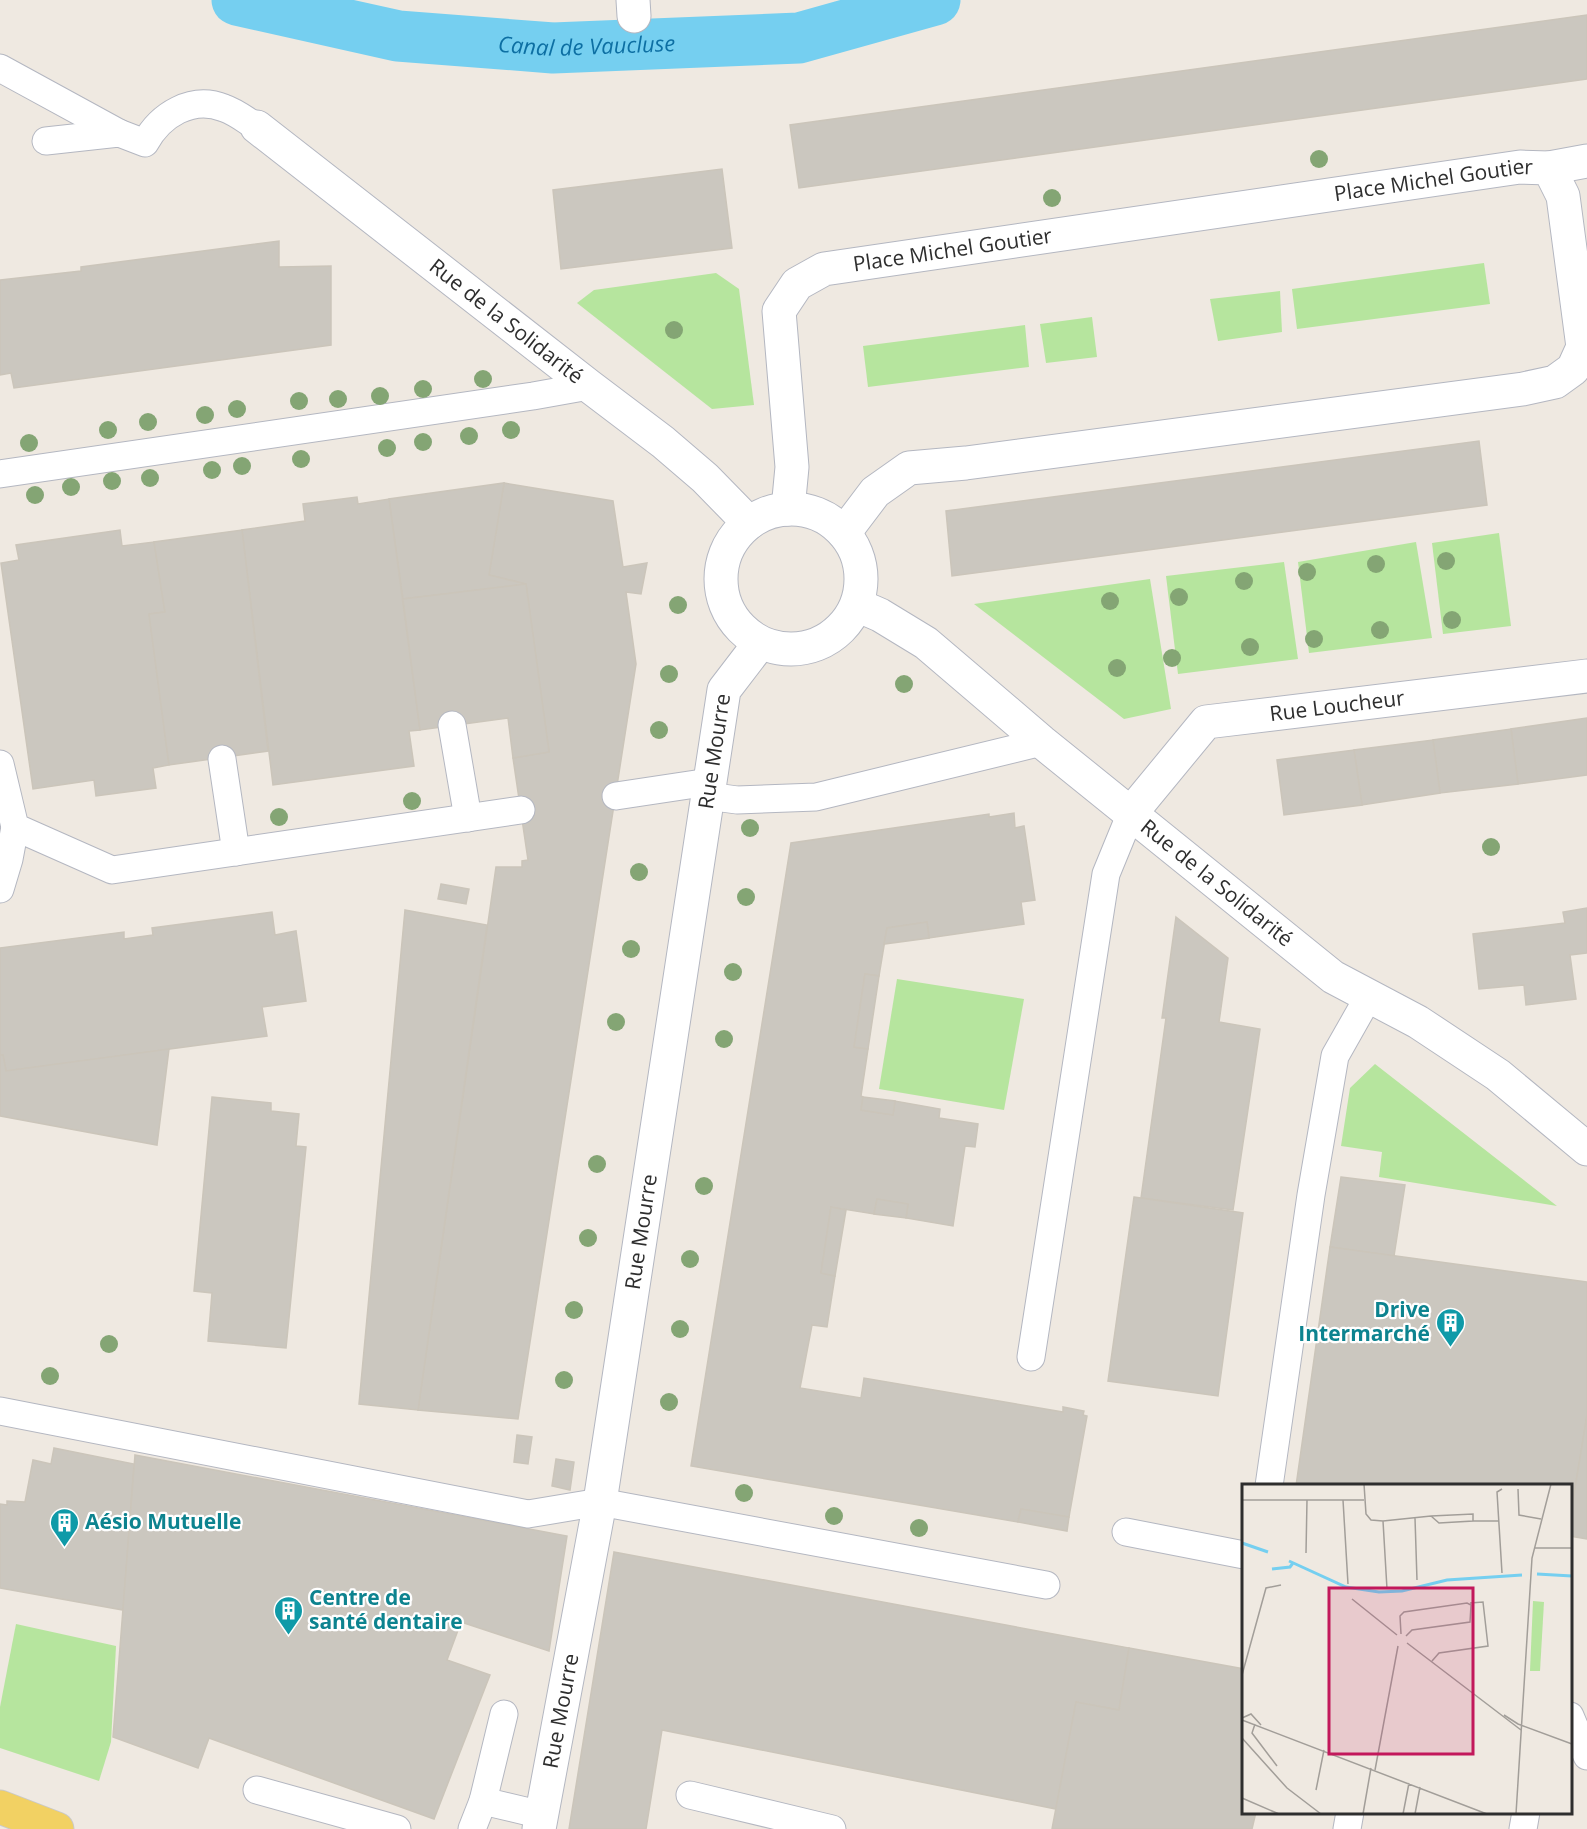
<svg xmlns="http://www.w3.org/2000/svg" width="1587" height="1829" font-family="'Open Sans',sans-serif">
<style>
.green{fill:#b6e59e}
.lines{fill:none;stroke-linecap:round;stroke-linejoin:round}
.canal{stroke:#75cff0;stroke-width:51}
.building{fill:#cbc7bf;stroke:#cbc5ba;stroke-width:1.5}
.service-casing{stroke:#b4b7c1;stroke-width:29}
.minor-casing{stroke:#b4b7c1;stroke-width:35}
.primary-casing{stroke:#c9c9c9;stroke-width:35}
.service{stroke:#fff;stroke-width:27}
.minor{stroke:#fff;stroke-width:33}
.primary{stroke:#f2d163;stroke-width:33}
.tree{fill:#84a574}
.labels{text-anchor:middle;stroke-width:4.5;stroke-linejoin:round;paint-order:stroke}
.street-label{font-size:21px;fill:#2e2e2e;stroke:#fff}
.culture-label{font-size:21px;font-weight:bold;fill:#0d838f;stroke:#fff;text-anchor:start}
.water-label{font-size:22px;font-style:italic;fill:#0d6fa3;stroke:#fff}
.inset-river{fill:none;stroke:#75cff0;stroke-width:3}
.inset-road{fill:none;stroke:#a29e99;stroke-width:1.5}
.view{fill:#c2185b;fill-opacity:0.15;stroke:#c2185b;stroke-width:3}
.inset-edge{fill:none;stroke:#2e2e2e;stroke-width:3}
</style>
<rect width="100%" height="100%" fill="#efe9e1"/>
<g class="green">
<polygon points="1484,263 1490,304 1297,329 1292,289"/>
<polygon points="716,273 739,289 754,405 712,409 577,303 594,290"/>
<polygon points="1280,291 1282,332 1218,341 1210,299"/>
<polygon points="1092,317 1097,357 1046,363 1040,324"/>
<polygon points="1025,325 1029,367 868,387 863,346"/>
<polygon points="1499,533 1511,626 1443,634 1432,543"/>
<polygon points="1416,542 1432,638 1309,653 1298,562"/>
<polygon points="1284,562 1298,659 1178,674 1166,576"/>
<polygon points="1150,579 1171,709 1124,719 974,604"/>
<polygon points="897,979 1024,999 1004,1110 879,1089"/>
<polygon points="1375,1064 1557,1206 1379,1177 1382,1152 1341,1146 1350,1088"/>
<polygon points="16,1624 116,1646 111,1742 99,1781 0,1748 0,1707"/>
</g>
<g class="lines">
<path class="canal" id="s1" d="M237 0 398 36 553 48 799 38 935 0"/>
</g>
<g class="building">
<polygon points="1587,15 1587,79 799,188 790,125"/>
<polygon points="722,169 732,248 561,269 553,190"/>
<polygon points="279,241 279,267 331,266 331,345 14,388 11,373 0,375 0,280 81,271 81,267"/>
<polygon points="1479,441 1487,505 952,576 946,511"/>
<polygon points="504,483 613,501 623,567 647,563 641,594 626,592 636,664 518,1419 418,1410 496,867 522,867 522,861 528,860 513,758 549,752 526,584 489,575"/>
<polygon points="504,483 489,575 526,584 403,599 389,499"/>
<polygon points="357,497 358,504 389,499 420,730 409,731 414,766 273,785 242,530 305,521 303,504"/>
<polygon points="120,530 122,546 154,542 165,612 149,614 169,765 153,768 156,788 96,796 94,780 33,789 1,563 19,560 16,545"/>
<polygon points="242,530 268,751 169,765 149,614 165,612 154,542"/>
<polygon points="526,584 549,752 513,758 508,718 420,730 403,599"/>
<polygon points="1587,718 1587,775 1518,784 1511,729"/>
<polygon points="1511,729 1518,784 1440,793 1433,740"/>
<polygon points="1433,740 1440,793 1362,805 1354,750"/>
<polygon points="1354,750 1362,805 1284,815 1277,760"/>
<polygon points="1014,813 1015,828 1024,826 1035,900 1021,902 1024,924 929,938 927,922 887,928 879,976 865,974 854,1047 868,1049 861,1096 863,1097 861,1110 893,1115 895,1101 940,1109 939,1118 978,1124 975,1147 965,1146 953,1226 906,1218 908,1204 877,1199 874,1214 831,1207 821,1273 835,1276 827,1327 812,1325 800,1388 861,1398 864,1378 1063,1412 1063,1407 1084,1411 1083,1415 1087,1416 1069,1517 1021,1509 1018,1522 691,1466 791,843 989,814 989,817"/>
<polygon points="441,884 469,889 466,904 438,899"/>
<polygon points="1587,908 1587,953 1570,955 1576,999 1526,1005 1524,985 1479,989 1473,934 1565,923 1563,912"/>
<polygon points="405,910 487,925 418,1410 359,1404"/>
<polygon points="272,912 275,935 296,931 306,1001 262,1007 267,1036 6,1071 3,1055 0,1055 0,948 124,932 124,939 153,935 152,928"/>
<polygon points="1176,917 1228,958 1219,1022 1260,1029 1233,1210 1141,1198 1166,1018 1162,1018"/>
<polygon points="927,922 929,938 884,944 887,928"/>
<polygon points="865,974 879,976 868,1049 854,1047"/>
<polygon points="169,1049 157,1145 0,1116 0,1055 3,1055 6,1071"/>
<polygon points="212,1097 271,1103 271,1111 299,1114 296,1146 306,1147 286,1348 208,1341 212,1293 194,1291"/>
<polygon points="863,1097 895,1101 893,1115 861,1110"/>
<polygon points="1341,1177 1405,1185 1394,1256 1330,1247"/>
<polygon points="1134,1197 1243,1213 1218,1396 1108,1381"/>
<polygon points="877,1199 908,1204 906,1218 874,1214"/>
<polygon points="831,1207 846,1210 835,1276 821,1273"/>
<polygon points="1330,1247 1587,1282 1587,1415 1570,1519 1570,1486 1296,1486"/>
<polygon points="1587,1415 1587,1539 1570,1536 1570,1519"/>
<polygon points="517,1435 532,1437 528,1464 514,1462"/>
<polygon points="54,1448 134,1464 123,1610 0,1588 0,1504 7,1505 7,1501 25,1502 33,1460 51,1464"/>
<polygon points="135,1455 567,1536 549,1651 461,1622 447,1660 490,1675 434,1819 209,1738 198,1768 113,1737"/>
<polygon points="556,1459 574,1462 570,1490 552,1486"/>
<polygon points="1021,1509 1069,1517 1067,1531 1018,1522"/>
<polygon points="614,1552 1129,1648 1119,1710 1076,1702 1056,1809 662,1730 646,1829 569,1829"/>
<polygon points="1129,1648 1244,1669 1244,1812 1256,1812 1252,1829 1052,1829 1076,1702 1119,1710"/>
</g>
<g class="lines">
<defs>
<g id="service">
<polyline points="0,68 119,133"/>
<path d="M46 141 119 133 145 143C160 115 192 95 224 108 236 112 247 121 257 127"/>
<polyline points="0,474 533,396 589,386"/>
<polyline points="452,725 468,818"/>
<polyline points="222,759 236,852"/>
<polyline points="0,764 15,827 112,870 521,810"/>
<polyline points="616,796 709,782"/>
<polyline points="707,796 737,800 816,797 1042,742"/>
<polyline points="0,889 9,859 15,827"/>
<polyline points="1031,1357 1106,874 1131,813"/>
<polyline points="0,1411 528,1514 600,1502 1046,1585"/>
<polyline points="1269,1486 1311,1195 1335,1056 1369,996"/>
<polyline points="1126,1532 1244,1555"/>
<polyline points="504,1714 483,1801 542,1815"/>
<polyline points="1570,1716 1587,1756"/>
<polyline points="257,1790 397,1829"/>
<polyline points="690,1795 832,1829"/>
<polyline points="472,1829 483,1801"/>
<polyline points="1347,1829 1350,1812"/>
<polyline points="1523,1829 1526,1812"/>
</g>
<g id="minor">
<polyline points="633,0 634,16"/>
<path id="s2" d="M257 127 589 386 663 442 705 478 749 523"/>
<polyline points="1549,168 1587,161"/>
<circle cx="791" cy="579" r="70"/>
<path id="s3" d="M788 509 792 467 779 311 797 284 824 269 1520 167 1549 168 1563 196 1583 347 1573 369 1555 382 1523 389 966 463 909 468 875 492 844 533"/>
<path id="s4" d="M857 605 880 615 926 643 1042 742 1333 977 1418 1022 1498 1075 1587 1149"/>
<path id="s5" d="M1131 813 1206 722 1587 676"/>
<path id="s6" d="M539 1829 600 1502 724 690 760 643"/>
</g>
<polyline id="primary" points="0,1807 57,1829"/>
</defs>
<use href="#service" class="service-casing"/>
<use href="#minor" class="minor-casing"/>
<use href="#primary" class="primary-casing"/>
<use href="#service" class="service"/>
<use href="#minor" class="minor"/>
<use href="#primary" class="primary"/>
</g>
<g class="tree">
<circle cx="1319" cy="159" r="9"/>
<circle cx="1052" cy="198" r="9"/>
<circle cx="674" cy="330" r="9"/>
<circle cx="483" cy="379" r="9"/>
<circle cx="423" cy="389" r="9"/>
<circle cx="380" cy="396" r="9"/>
<circle cx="338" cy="399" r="9"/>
<circle cx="299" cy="401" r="9"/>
<circle cx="237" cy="409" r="9"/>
<circle cx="205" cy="415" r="9"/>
<circle cx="148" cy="422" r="9"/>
<circle cx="108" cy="430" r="9"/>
<circle cx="511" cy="430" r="9"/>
<circle cx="469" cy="436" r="9"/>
<circle cx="423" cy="442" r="9"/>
<circle cx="29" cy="443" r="9"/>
<circle cx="387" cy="448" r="9"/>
<circle cx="301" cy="459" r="9"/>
<circle cx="242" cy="466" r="9"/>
<circle cx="212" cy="470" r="9"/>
<circle cx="150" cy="478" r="9"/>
<circle cx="112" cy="481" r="9"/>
<circle cx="71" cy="487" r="9"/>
<circle cx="35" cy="495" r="9"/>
<circle cx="1446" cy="561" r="9"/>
<circle cx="1376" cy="564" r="9"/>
<circle cx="1307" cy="572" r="9"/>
<circle cx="1244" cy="581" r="9"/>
<circle cx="1179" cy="597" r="9"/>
<circle cx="1110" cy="601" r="9"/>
<circle cx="678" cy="605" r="9"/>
<circle cx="1452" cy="620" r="9"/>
<circle cx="1380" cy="630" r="9"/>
<circle cx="1314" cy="639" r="9"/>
<circle cx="1250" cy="647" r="9"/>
<circle cx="1172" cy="658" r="9"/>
<circle cx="1117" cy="668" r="9"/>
<circle cx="669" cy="674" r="9"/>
<circle cx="904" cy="684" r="9"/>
<circle cx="659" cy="730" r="9"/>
<circle cx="412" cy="801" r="9"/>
<circle cx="279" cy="817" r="9"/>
<circle cx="750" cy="828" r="9"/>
<circle cx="1491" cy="847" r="9"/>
<circle cx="639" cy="872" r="9"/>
<circle cx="746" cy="897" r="9"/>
<circle cx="631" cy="949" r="9"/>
<circle cx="733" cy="972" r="9"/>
<circle cx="616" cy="1022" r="9"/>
<circle cx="724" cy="1039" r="9"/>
<circle cx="597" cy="1164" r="9"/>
<circle cx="704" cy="1186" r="9"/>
<circle cx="588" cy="1238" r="9"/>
<circle cx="690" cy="1259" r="9"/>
<circle cx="574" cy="1310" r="9"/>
<circle cx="680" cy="1329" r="9"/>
<circle cx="109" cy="1344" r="9"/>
<circle cx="50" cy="1376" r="9"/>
<circle cx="564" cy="1380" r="9"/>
<circle cx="669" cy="1402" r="9"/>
<circle cx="744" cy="1493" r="9"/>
<circle cx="834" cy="1516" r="9"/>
<circle cx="919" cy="1528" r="9"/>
</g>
<defs>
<symbol id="building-pin" viewBox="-11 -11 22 30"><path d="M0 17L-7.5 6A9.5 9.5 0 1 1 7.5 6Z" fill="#0f9aa8" stroke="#fff"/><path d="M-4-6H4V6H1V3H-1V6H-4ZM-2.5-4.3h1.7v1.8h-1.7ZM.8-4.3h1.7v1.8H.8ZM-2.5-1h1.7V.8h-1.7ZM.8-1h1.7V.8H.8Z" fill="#fff"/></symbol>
</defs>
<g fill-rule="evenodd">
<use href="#building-pin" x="1434" y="1306" width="33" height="45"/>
<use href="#building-pin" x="48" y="1506" width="33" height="45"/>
<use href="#building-pin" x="272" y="1594" width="33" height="45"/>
</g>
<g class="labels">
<g class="street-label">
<text dy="7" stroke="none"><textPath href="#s3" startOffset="878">Place Michel Goutier</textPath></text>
<text dy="7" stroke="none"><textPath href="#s3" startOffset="392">Place Michel Goutier</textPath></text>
<text dy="7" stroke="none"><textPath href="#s2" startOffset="316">Rue de la Solidarité</textPath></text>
<text dy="7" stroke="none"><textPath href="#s5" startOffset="250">Rue Loucheur</textPath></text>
<text dy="7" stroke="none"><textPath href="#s6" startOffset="1092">Rue Mourre</textPath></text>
<text dy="7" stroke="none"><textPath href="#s4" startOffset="456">Rue de la Solidarité</textPath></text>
<text dy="7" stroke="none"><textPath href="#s6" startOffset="606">Rue Mourre</textPath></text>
<text dy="7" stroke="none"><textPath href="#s6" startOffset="120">Rue Mourre</textPath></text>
</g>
<g class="culture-label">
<text x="1430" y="1317" text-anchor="end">Drive<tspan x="1430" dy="24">Intermarché</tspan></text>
<text x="85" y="1529">Aésio Mutuelle</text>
<text x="309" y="1605">Centre de<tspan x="309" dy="24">santé dentaire</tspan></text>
</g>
<g class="water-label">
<text dy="8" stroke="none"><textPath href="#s1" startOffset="354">Canal de Vaucluse</textPath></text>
</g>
</g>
<g transform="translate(1242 1484)">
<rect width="330" height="330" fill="#efe9e1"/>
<path d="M291 117 302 118 298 187H288Z" fill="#b6e59e"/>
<path class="inset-river" d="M0 59 26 68M47 77 104 103 137 108 160 107 205 96 280 91M30 85 48 83 51 79M295 90 330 92"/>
<path class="inset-road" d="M122 0 124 30 129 36 141 37 189 32 231 30V37L197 39 189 32M276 5 277 31 299 35M0 16H122M101 16 106 100M173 34 175 96M141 37 145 105M231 37H257M292 64H330M64 69 65 16M260 89 255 8 260 5M110 115 155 151M159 150 158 132 162 128 225 119 229 121 228 138 170 146 164 152M165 159 279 246M190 177 197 169 246 162 241 118 228 119M0 191 24 104 39 101M262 231 276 240 330 260M0 234 9 230 19 241M0 236 245 330M13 240 10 249 35 282M0 254 45 304 79 330M133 286 156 162M74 306 82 266M0 314 37 330M121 330 129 284M161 330 167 299M173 330 178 303M274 330 290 74 309 0"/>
<path class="view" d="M87 104H231V270H87Z"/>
<rect width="330" height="330" class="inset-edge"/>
</g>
</svg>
